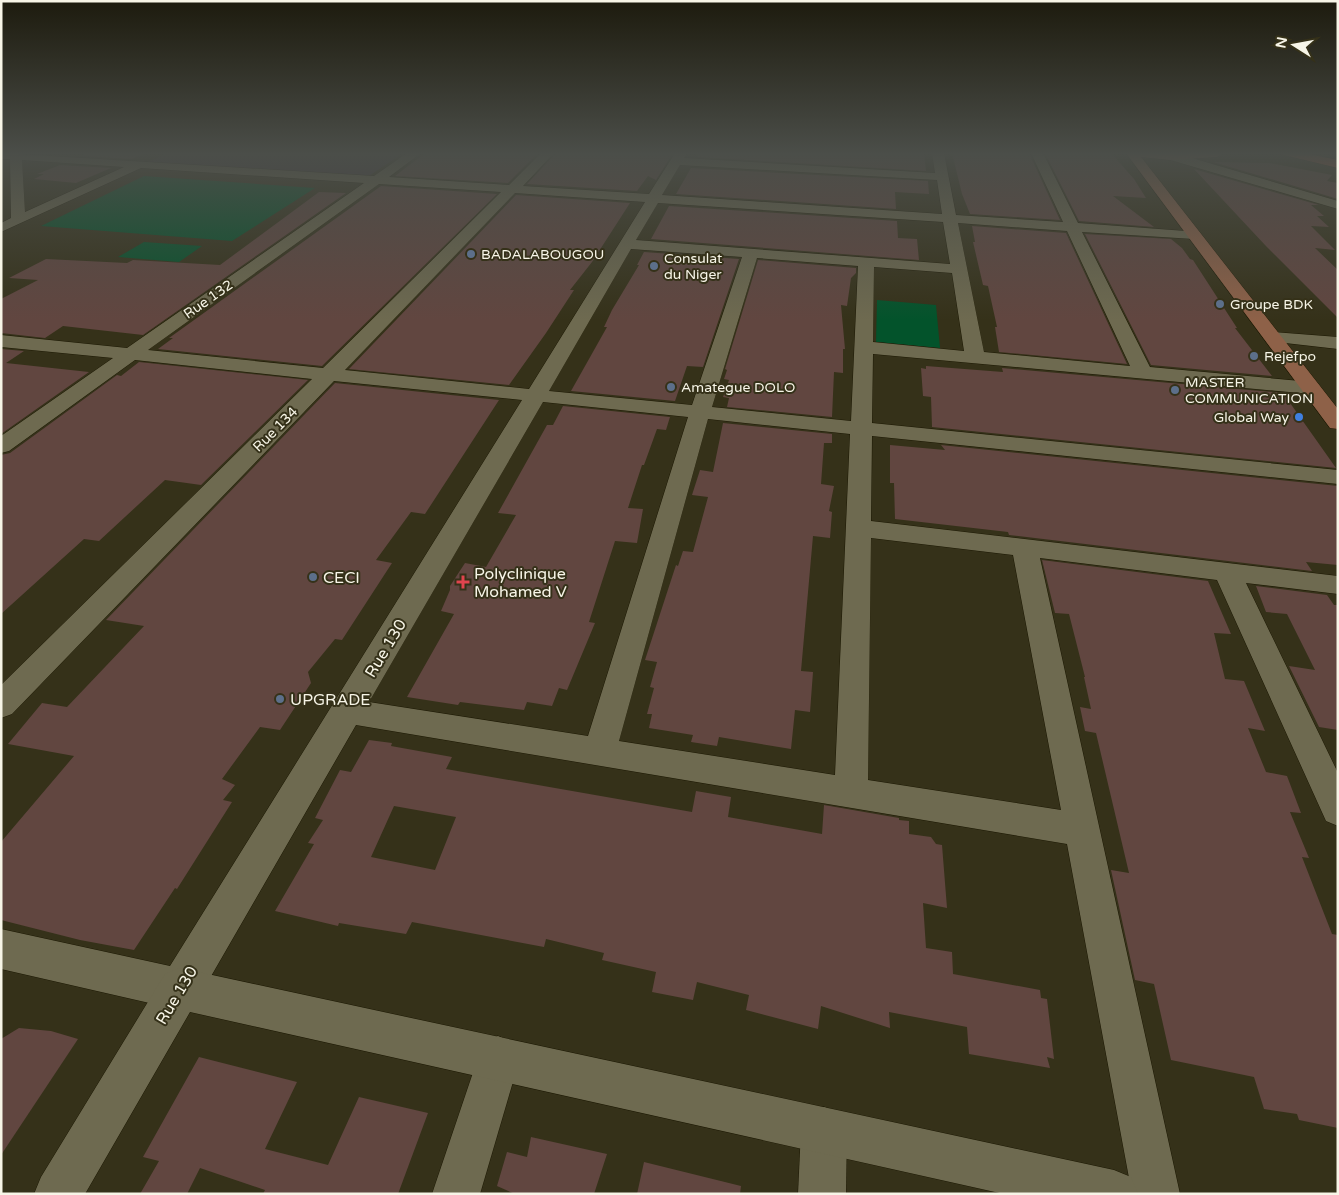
<svg xmlns="http://www.w3.org/2000/svg" width="1339" height="1195" font-family="'Varela Round',sans-serif">
<style>
.commercial{fill:#403340}
.green{fill:#03532b}
.building{fill:#614640;fill-rule:evenodd}
.lines{fill:none;stroke-linecap:round;stroke-linejoin:round}
.minor-casing{stroke:#1c1803;stroke-width:1}
.tertiary-casing{stroke:#1c1803;stroke-width:1}
.secondary-casing{stroke:#1c1803;stroke-width:1}
.trunk-casing{stroke:#1c1803;stroke-width:1}
.minor{fill:#6e6a50;fill-rule:evenodd}
.tertiary{fill:#6e6a50;fill-rule:evenodd}
.secondary{fill:#8e6148;fill-rule:evenodd}
.trunk{fill:#c2533a;fill-rule:evenodd}
.service-dot{fill:#5c6f8a;stroke:#353119;stroke-width:2}
.shop-dot{fill:#3f7fe0;stroke:#353119;stroke-width:2}
.health-dot{fill:#e0444e;stroke:#353119;stroke-width:2}
.labels{text-anchor:middle;stroke-width:4;stroke-linejoin:round;paint-order:stroke}
.far-poi-label{font-size:14px;fill:#f7f5e7;stroke:#353119;text-anchor:start}
.far-street-label{font-size:14px;fill:#f7f5e7;stroke:#353119}
.poi-label{font-size:16px;fill:#f7f5e7;stroke:#353119;text-anchor:start}
.street-label{font-size:16px;fill:#f7f5e7;stroke:#353119}
</style>
<rect width="100%" height="100%" fill="#353119"/>
<polygon class="commercial" points="168,153 403,153 369,176 148,162"/>
<g class="green">
<polygon points="144,176 315,188 232,241 41,226"/>
<polygon points="144,242 202,246 179,262 118,257"/>
<polygon points="877,300 936,305 940,348 876,342"/>
</g>
<g class="building">
<polygon points="88,153 146,153 131,159 81,156"/>
<polygon points="425,153 538,153 508,183 395,176"/>
<polygon points="556,153 673,153 656,180 648,176 637,191 527,184"/>
<polygon points="699,153 924,153 926,171 697,157"/>
<polygon points="952,153 1029,153 1060,220 970,214 962,194"/>
<polygon points="1045,153 1112,154 1134,179 1146,198 1113,196 1154,227 1079,221"/>
<polygon points="1213,162 1270,163 1332,175 1327,181 1338,183 1338,199"/>
<polygon points="60,165 111,168 76,183 34,179 44,174 37,174"/>
<polygon points="691,168 928,181 929,194 895,192 896,209 676,194"/>
<polygon points="1194,169 1319,205 1311,205 1324,216 1317,216 1329,227 1311,226 1335,250 1315,248 1338,270 1338,318 1265,245"/>
<polygon points="381,186 497,194 322,366 158,349 173,338 169,338"/>
<polygon points="319,192 346,193 143,335 63,326 45,338 1,333 1,299 38,280 9,278 46,259 127,263 133,260 220,265"/>
<polygon points="516,195 630,203 592,262 570,290 574,290 546,333 509,385 349,369"/>
<polygon points="669,206 897,221 898,238 917,239 919,260 651,239"/>
<polygon points="972,226 1066,233 1127,364 999,352 995,327 997,327 988,286 983,285 973,242 975,242"/>
<polygon points="1085,234 1171,239 1182,248 1190,259 1193,260 1237,328 1235,328 1272,376 1151,365"/>
<polygon points="644,252 739,259 703,367 687,366 675,401 571,391 607,327 604,327 612,310 639,265 637,265"/>
<polygon points="758,260 856,268 856,273 851,278 847,306 841,305 845,349 843,349 843,373 834,372 832,417 727,407 729,398 723,397 729,380 724,379 727,370 725,369"/>
<polygon points="1,349 24,351 6,363 89,372 1,434"/>
<polygon points="139,362 308,380 201,485 165,480 99,541 84,539 1,614 1,455 10,453 117,375 121,376"/>
<polygon points="926,366 1003,372 1002,368 1283,393 1336,468 932,427 931,397 923,396 921,368 926,369"/>
<polygon points="335,383 499,400 425,514 411,512 376,560 392,563 342,640 335,639 308,672 311,683 280,730 260,727 222,779 235,785 223,800 232,802 177,889 175,888 134,950 80,940 1,920 1,842 74,756 8,744 42,703 67,707 144,626 106,620"/>
<polygon points="563,406 670,417 666,430 657,429 644,465 642,465 628,508 643,509 637,543 615,541 589,622 595,623 567,690 559,688 552,706 527,702 524,710 460,702 458,705 407,697 454,614 441,611 450,590 450,586 465,563 486,567 516,515 498,513 547,425 553,425"/>
<polygon points="723,423 832,434 832,443 824,443 821,484 834,486 829,511 832,512 830,538 813,536 801,671 813,672 810,712 795,710 791,749 719,737 717,746 691,742 693,735 649,728 652,714 647,714 654,688 650,687 657,662 645,660 676,565 678,566 683,551 693,552 708,497 692,495 700,470 713,472"/>
<polygon points="890,445 945,450 941,445 1338,486 1338,565 1306,562 1312,571 1009,535 1008,532 895,519 894,483 890,483"/>
<polygon points="1042,560 1208,581 1231,634 1214,633 1225,679 1244,681 1265,731 1248,728 1266,772 1287,776 1301,813 1290,812 1309,858 1302,857 1332,934 1338,935 1338,1128 1299,1120 1297,1114 1264,1109 1254,1077 1171,1060 1154,984 1135,980 1111,870 1129,873 1096,733 1085,731 1080,707 1091,709 1084,677 1085,677 1069,614 1055,613"/>
<polygon points="1256,586 1327,595 1334,605 1338,605 1338,730 1319,727 1289,666 1315,670 1287,614 1266,612"/>
<path d="M369 740 392 743 391 746 452 757 446 769 692 812 696 791 731 797 728 817 822 834 824 805 899 818V820L909 821V834L931 837 936 844 942 845 947 908 923 903 926 948 952 952 953 974 1040 990 1041 998 1047 999 1054 1059 1047 1057 1050 1068 969 1054 967 1027 889 1012 890 1028 821 1006 818 1029 746 1010 749 995 697 982 693 1000 652 992 656 972 602 960 604 953 546 939 544 947 412 922 406 934 339 923 338 926 275 911 314 844 308 843 323 820 315 818 340 770 351 772ZM394 806 456 817 435 870 371 857Z"/>
<polygon points="19,1028 51,1031 78,1039 1,1155 1,1039"/>
<polygon points="199,1057 297,1082 265,1149 328,1165 359,1097 428,1113 398,1194 263,1194 265,1190 200,1168 187,1194 140,1194 159,1161 143,1157"/>
<polygon points="531,1137 607,1154 594,1194 515,1194 497,1186 507,1152 527,1157"/>
<polygon points="644,1162 741,1186 740,1194 637,1194"/>
</g>
<g class="lines">
<defs>
<g id="minor">
<path d="M1 153 374 176 407 153H421L389 177 509 185 541 153H554L523 186 649 194 675 153H687L684 158 935 173 932 153H944L956 215 1063 222 1031 153H1043L1078 223 1199 232 1201 235 1199 238 1194 239 1082 232 1150 367 1311 382 1318 384 1321 388 1318 392 1311 394 873 354 872 423 1338 470V484L872 436 871 521 1338 576V594L1246 583 1338 773V826L1326 821 1217 580 1040 558 1180 1194H1132L1067 844 356 725 195 1004 180 1010 1 969V929L170 966 522 400 334 381 12 714 1 718V685L312 379 135 360 9 451 1 453V436L113 358 1 347V335L127 348 364 183 141 168 1 232V223L11 218 10 159H1ZM22 160 124 167 25 212ZM680 165 937 180 942 214 662 195ZM379 184 501 192 323 368 148 350ZM515 193 645 202 529 389 345 370ZM658 203 943 222 950 264 636 240ZM958 223 1067 231 1130 366 984 352ZM631 249 742 257 692 405 549 391ZM757 258 858 266 851 421 712 407ZM874 267 952 273 964 351 873 342ZM543 402 688 417 588 736 369 702ZM708 419 850 434 835 775 619 741ZM871 538 1013 555 1061 810 868 780Z"/>
<polygon points="1167,153 1175,153 1338,201 1338,209 1167,159 1165,156"/>
<polygon points="1273,332 1338,337 1338,349 1267,341 1264,337 1267,333"/>
<polygon points="498,1036 513,1043 520,1058 480,1194 432,1194 483,1043"/>
<polygon points="824,1107 840,1114 847,1130 846,1194 798,1194 801,1130 808,1114"/>
</g>
<polygon id="tertiary" points="180,968 1114,1170 1131,1177 1138,1194 1004,1194 190,1012 85,1194 34,1194 41,1177 165,974"/>
<polygon id="secondary" points="1126,153 1223,153 1217,157 1171,160 1141,157 1338,409 1338,429 1330,428"/>
<polygon id="trunk" points="1282,153 1304,153 1338,160 1338,168 1284,155"/>
</defs>
<use href="#minor" class="minor-casing"/>
<use href="#tertiary" class="tertiary-casing"/>
<use href="#secondary" class="secondary-casing"/>
<use href="#trunk" class="trunk-casing"/>
<use href="#minor" class="minor"/>
<use href="#tertiary" class="tertiary"/>
<use href="#secondary" class="secondary"/>
<use href="#trunk" class="trunk"/>
</g>
<linearGradient id="sky" x2="0" y2="1"><stop stop-color="#1d1b0e"/><stop offset="0.48" stop-color="#4b4e49"/><stop offset="1" stop-color="#4b4e49" stop-opacity="0"/></linearGradient>
<rect width="1339" height="320" fill="url(#sky)"/>
<g class="service-dot">
<circle cx="471" cy="254" r="5"/>
<circle cx="654" cy="266" r="5"/>
<circle cx="1220" cy="304" r="5"/>
<circle cx="1254" cy="356" r="5"/>
<circle cx="671" cy="387" r="5"/>
<circle cx="1175" cy="390" r="5"/>
<circle cx="313" cy="577" r="5"/>
<circle cx="280" cy="699" r="5"/>
</g>
<circle class="shop-dot" cx="1299" cy="417" r="5"/>
<path class="health-dot" d="M460.5 574.5h5v5h5v5h-5v5h-5v-5h-5v-5h5z"/>
<g class="labels">
<g class="far-poi-label">
<text x="481" y="259">BADALABOUGOU</text>
<text x="664" y="263">Consulat<tspan x="664" dy="16">du Niger</tspan></text>
<text x="1230" y="309">Groupe BDK</text>
<text x="1264" y="361">Rejefpo</text>
<text x="1185" y="387">MASTER<tspan x="1185" dy="16">COMMUNICATION</tspan></text>
<text x="681" y="392">Amategue DOLO</text>
<text x="1289" y="422" text-anchor="end">Global Way</text>
</g>
<g class="far-street-label">
<text transform="translate(208 299) rotate(-35)" y="5">Rue 132</text>
<text transform="translate(275 429) rotate(-45)" y="5">Rue 134</text>
</g>
<g class="poi-label">
<text x="474" y="579">Polyclinique<tspan x="474" dy="18">Mohamed V</tspan></text>
<text x="323" y="583">CECI</text>
<text x="290" y="705">UPGRADE</text>
</g>
<g class="street-label">
<text transform="translate(385 648) rotate(-59)" y="6">Rue 130</text>
<text transform="translate(176 995) rotate(-59)" y="6">Rue 130</text>
</g>
</g>
<rect width="1339" height="1195" fill="none" stroke="#f7f5e7" stroke-width="5"/>
<g transform="translate(1294 45) rotate(281)" stroke="#353119" stroke-width="4" paint-order="stroke">
<path d="M0-4L9 19L0 12L-9 19Z" fill="#f7f5e7"/>
<text y="-8" font-size="14" font-weight="bold" text-anchor="middle" fill="#f7f5e7">N</text>
</g>
</svg>
